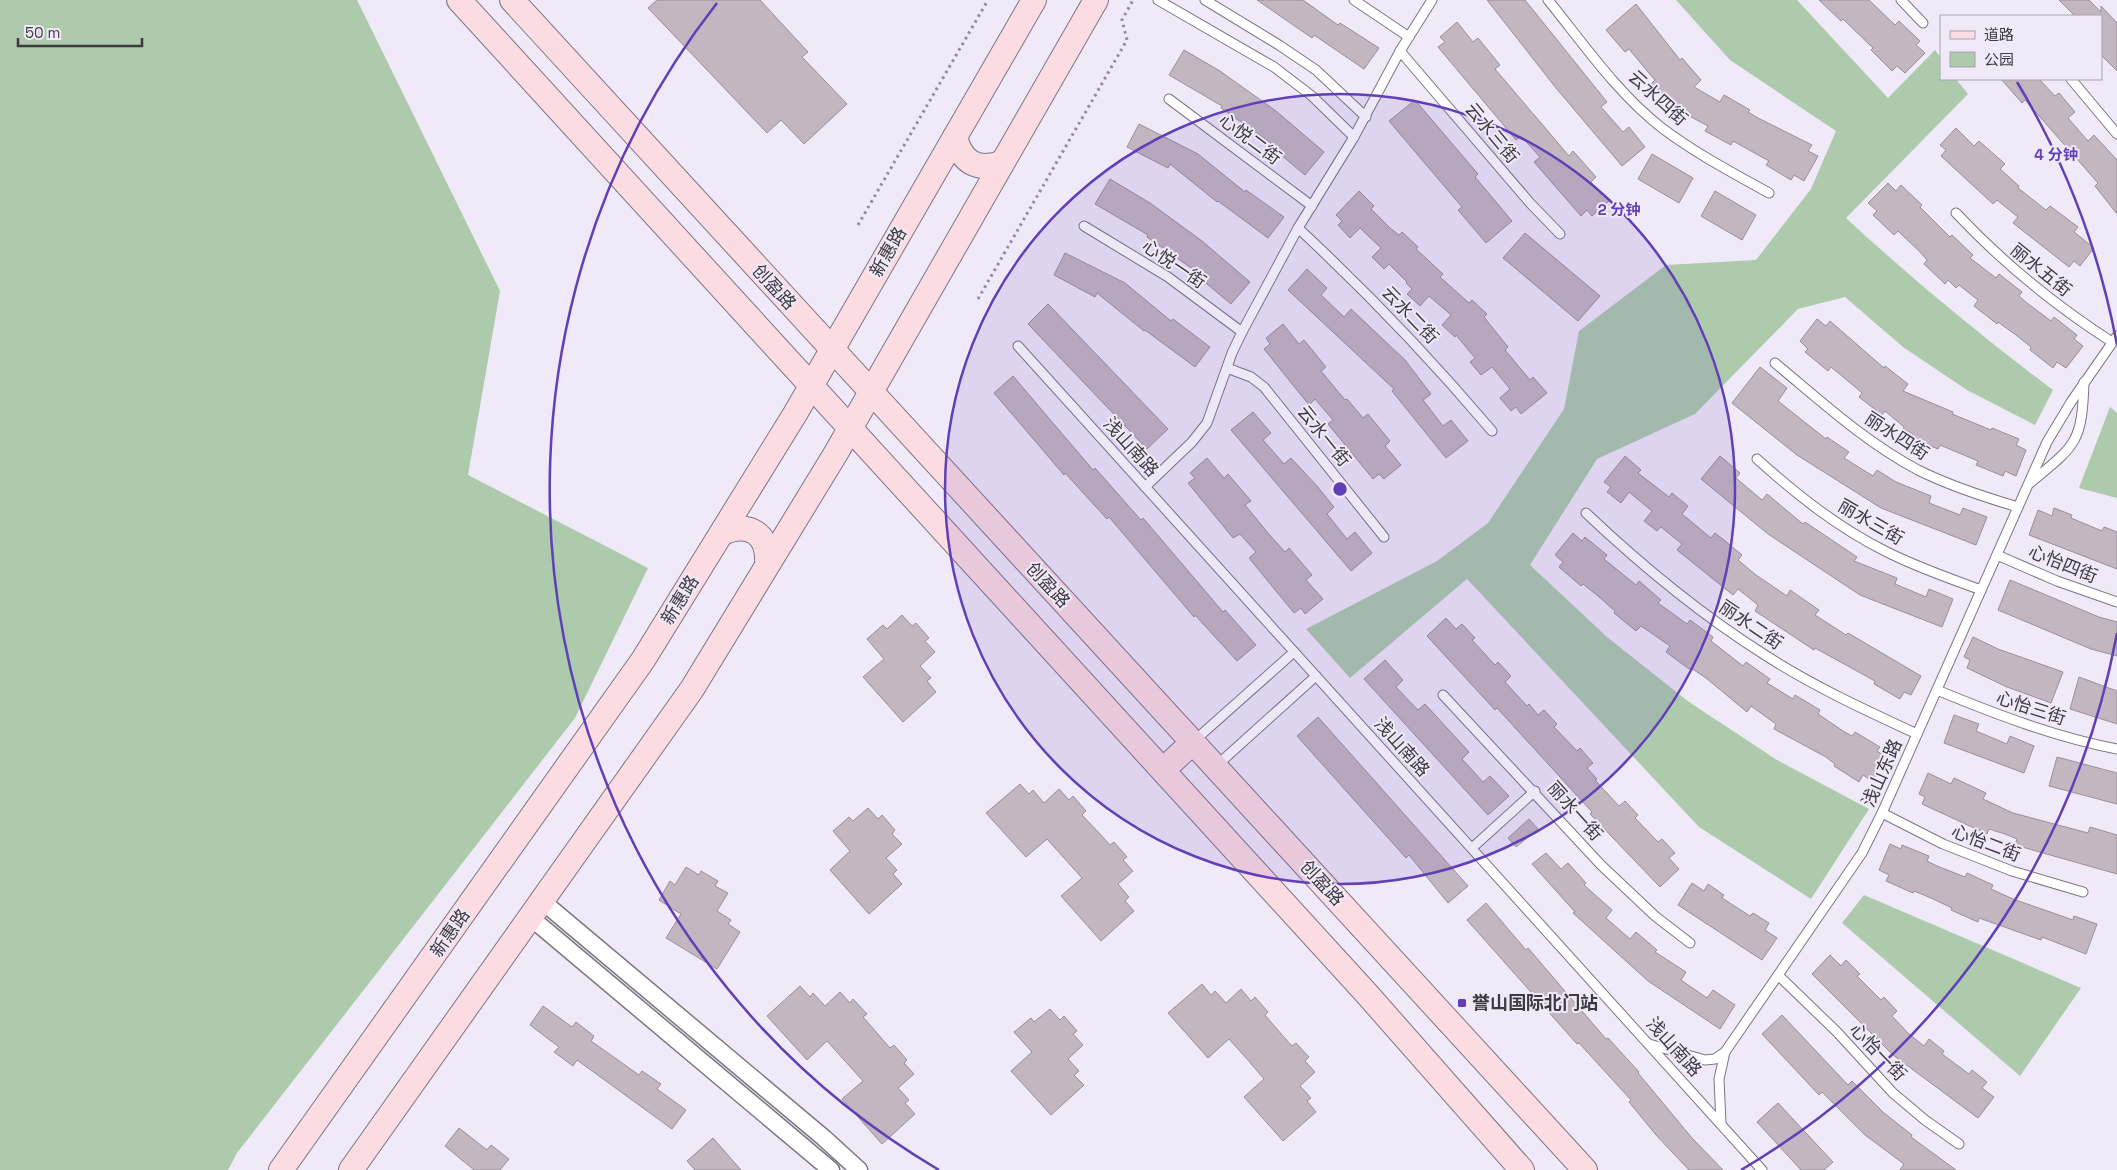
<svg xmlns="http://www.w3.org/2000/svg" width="2117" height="1170" font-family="'Space Grotesk','Noto Sans SC',sans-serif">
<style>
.green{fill:#adcaad}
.building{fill:#c2b6c1;stroke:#9a8e99}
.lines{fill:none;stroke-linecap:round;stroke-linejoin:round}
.lane-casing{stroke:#7d7683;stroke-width:11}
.street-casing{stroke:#7d7683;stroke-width:19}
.secondary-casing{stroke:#7d7683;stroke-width:26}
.path{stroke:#908b94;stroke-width:3;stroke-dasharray:2.5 4;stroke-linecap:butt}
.lane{stroke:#fff;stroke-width:9}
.street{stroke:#fff;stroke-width:16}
.secondary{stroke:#fbdce2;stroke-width:24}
.ring{fill:none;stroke:#603fb7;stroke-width:2.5}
.poi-dot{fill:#603fb7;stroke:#f0e9f7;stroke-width:2}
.labels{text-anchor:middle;stroke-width:4;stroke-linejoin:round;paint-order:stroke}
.street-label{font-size:18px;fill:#3e3b40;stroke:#f0e9f7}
.poi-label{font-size:18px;font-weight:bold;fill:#3e3b40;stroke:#f0e9f7;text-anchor:start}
.centre{fill:#603fb7;stroke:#f0e9f7;stroke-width:2.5}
.ring-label{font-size:15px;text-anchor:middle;font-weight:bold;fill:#603fb7;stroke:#f0e9f7;stroke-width:4;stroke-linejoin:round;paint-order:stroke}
</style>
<rect width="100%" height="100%" fill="#f0e9f7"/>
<g class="green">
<polygon points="0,0 357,0 500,291 468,475 648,568 575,718 237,1153 228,1170 0,1170"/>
<path d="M1676 0H1797L1888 98 1935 50 1941 58V79H1956L1968 94 1846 218C1912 279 1981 336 2053 390L2035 425 1967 390 1903 347 1845 297 1798 309 1695 414 1597 459 1530 565 1607 637 1689 702 1777 760 1869 809 1811 899 1699 827 1467 579 1350 678 1306 629 1437 561 1488 523 1564 409 1579 331 1666 265 1756 260 1811 189 1836 131 1730 60Z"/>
<polygon points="2110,407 2117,413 2117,498 2079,488"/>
<polygon points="1864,895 2081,988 2020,1076 1842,923"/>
</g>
<g class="building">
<polygon points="657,0 760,0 808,52 802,57 847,104 804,144 781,120 767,133 648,8"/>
<polygon points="1257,0 1303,0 1338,25 1340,23 1379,48 1364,69 1314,35 1312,38"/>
<polygon points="1487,0 1525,0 1607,102 1601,107 1623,132 1629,127 1645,147 1622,166 1556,88"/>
<polygon points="1819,0 1869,0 1895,25 1899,21 1920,41 1916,45 1925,53 1905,73 1897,66 1892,71 1871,50 1873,48 1843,19 1841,21"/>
<polygon points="2059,0 2089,0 2101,12 2101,6 2117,23 2117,71 2101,55 2101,16 2075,16"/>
<polygon points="1636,4 1673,51 1680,60 1682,58 1701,80 1694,87 1720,102 1724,95 1750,110 1748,112 1758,118 1812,145 1808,151 1818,156 1804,181 1794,175 1791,180 1766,165 1769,161 1733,141 1731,145 1705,131 1708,126 1682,112 1674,103 1670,106 1651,84 1655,80 1648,72 1629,49 1625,52 1606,30"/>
<polygon points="1457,22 1473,42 1478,38 1500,65 1495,69 1569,156 1573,151 1596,177 1591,182 1609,201 1592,216 1587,210 1581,216 1534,162 1540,157 1521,136 1516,140 1438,47 1445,42 1440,37"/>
<polygon points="1184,50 1220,71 1276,111 1324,152 1305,175 1269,145 1271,143 1221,108 1222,106 1169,75"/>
<polygon points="2001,79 2039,79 2055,96 2059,93 2075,112 2068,118 2088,141 2094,135 2117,160 2117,214 2095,186 2098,183 2025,100 2022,103"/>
<polygon points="1415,100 1478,174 1475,177 1512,221 1486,243 1458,210 1462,207 1389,121"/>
<polygon points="1139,124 1198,154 1245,192 1246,190 1284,217 1268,238 1218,201 1217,202 1170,164 1168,168 1127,147"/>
<polygon points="1956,128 1974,146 1979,141 2005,164 2000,169 2019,186 2018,188 2046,210 2050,206 2078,227 2074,232 2094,248 2080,266 2074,261 2069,267 2013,223 2018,217 1997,200 1993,204 1941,156 1946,150 1940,145"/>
<polygon points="1652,154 1693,178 1679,203 1638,179"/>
<polygon points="1110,179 1150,203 1202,241 1250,282 1231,304 1195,274 1197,272 1147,237 1148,235 1095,204"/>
<polygon points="1888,183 1896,191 1901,185 1922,205 1920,207 1950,237 1952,235 1973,255 1970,258 1996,278 1999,274 2022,292 2019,296 2027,303 2051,321 2054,317 2077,335 2074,339 2083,346 2066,368 2057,362 2053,368 2030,350 2031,347 2016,335 1998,322 1997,324 1974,306 1978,300 1959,285 1956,288 1948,280 1945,284 1924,264 1927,260 1920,252 1898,231 1894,235 1873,215 1877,211 1868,203"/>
<polygon points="1359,191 1374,206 1371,209 1390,228 1399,235 1402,232 1418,247 1416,249 1443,274 1440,277 1469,303 1472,300 1487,314 1484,317 1508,347 1505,350 1530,380 1533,377 1547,393 1521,414 1516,407 1511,411 1500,398 1510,389 1492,367 1481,375 1470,362 1475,358 1456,335 1455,337 1442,325 1451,315 1429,296 1420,306 1407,294 1412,289 1406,283 1407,282 1389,264 1384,269 1372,257 1381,248 1360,228 1350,238 1338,225 1342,221 1336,215"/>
<polygon points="1715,191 1756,215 1742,240 1701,216"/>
<polygon points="1525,233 1600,296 1578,321 1503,258"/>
<polygon points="1065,253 1125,283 1171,321 1173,319 1210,347 1195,367 1145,330 1144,331 1097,293 1095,297 1054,275"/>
<polygon points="1307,269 1327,288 1321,295 1344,317 1351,309 1405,360 1431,394 1423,400 1443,426 1451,420 1468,441 1446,458 1392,391 1394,389 1288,290"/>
<polygon points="1048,304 1168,429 1147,449 1028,324"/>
<polygon points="1817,319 1826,326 1830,321 1884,368 1885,366 1908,384 1903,391 1953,412 1952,414 1991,430 1992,428 2019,439 2016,445 2026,450 2016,476 2005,471 2003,476 1976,465 1978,461 1940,445 1938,449 1912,438 1913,434 1903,429 1904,427 1885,411 1882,415 1859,397 1862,393 1854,386 1831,367 1828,371 1805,352 1808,349 1800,341"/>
<polygon points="1283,324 1299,344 1304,340 1326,367 1321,371 1345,400 1347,399 1363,418 1368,414 1390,441 1385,446 1401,465 1384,479 1379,474 1373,479 1328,424 1333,420 1315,399 1309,405 1264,349 1270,344 1266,338"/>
<polygon points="1760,367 1787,388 1778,401 1826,439 1827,437 1849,452 1844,458 1873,476 1877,470 1896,482 1931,496 1929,503 1960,515 1963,508 1987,517 1976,545 1881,508 1797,455 1732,403"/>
<polygon points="1013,376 1093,470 1095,468 1141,520 1143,518 1223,612 1225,610 1256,645 1237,661 1195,615 1194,617 1109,517 1107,519 1065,473 1064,475 994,393"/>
<polygon points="1253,412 1271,433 1263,440 1284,464 1291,458 1317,486 1334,507 1327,514 1347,539 1355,532 1372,553 1351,571 1231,430"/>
<polygon points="1625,456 1641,470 1638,473 1669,497 1672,493 1688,506 1682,514 1711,538 1715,533 1724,540 1742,555 1738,560 1756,575 1787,596 1790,590 1819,610 1815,615 1846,635 1848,633 1921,676 1911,695 1904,692 1900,699 1874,684 1875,681 1815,648 1814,650 1755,611 1758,605 1738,589 1733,595 1677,550 1682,544 1661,527 1657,531 1644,521 1652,511 1629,492 1621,503 1607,492 1611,487 1604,482"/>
<polygon points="1720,456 1740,473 1736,478 1762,500 1767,494 1803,524 1805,522 1857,557 1854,561 1897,578 1895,584 1926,597 1929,589 1953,599 1942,627 1860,595 1768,534 1701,479"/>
<polygon points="1207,458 1224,478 1228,474 1251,501 1245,505 1268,533 1285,552 1289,548 1312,575 1306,580 1323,599 1305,614 1301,608 1294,613 1249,558 1256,552 1240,534 1233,538 1188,483 1195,478 1190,473"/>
<polygon points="2054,508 2072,515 2071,518 2102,531 2104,527 2117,532 2117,569 2029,535 2038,510 2052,516"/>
<polygon points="1573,533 1582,541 1585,537 1607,555 1604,559 1636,585 1639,581 1661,600 1658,603 1687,624 1690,620 1713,637 1711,641 1743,666 1746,662 1770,679 1767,683 1793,699 1795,695 1820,710 1818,714 1843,731 1852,736 1855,732 1880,747 1877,751 1887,757 1872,781 1863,775 1859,782 1834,766 1835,764 1826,757 1774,729 1776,724 1751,706 1747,712 1706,678 1691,668 1689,669 1666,652 1670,646 1641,626 1636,631 1614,613 1615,611 1598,596 1583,584 1581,586 1559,567 1563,562 1555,555"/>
<polygon points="2010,580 2099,617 2117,622 2117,656 2091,649 1998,610"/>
<polygon points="902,615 912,626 916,623 929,638 925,641 935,652 920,666 931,678 927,681 936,692 903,722 863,677 884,659 867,639 883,625 887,629"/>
<polygon points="1446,618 1456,629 1462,624 1475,638 1472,640 1495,665 1498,662 1511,676 1505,682 1527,706 1529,704 1538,715 1544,710 1557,724 1554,727 1577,751 1580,748 1593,763 1587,768 1597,779 1595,780 1619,806 1625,801 1638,815 1635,818 1658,842 1662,839 1675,853 1669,858 1679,869 1660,887 1590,814 1592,812 1497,708 1495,710 1427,636"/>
<polygon points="1973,637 1998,649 2063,672 2051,703 2007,687 1967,668 1970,660 1964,657"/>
<polygon points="1385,660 1403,680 1396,687 1418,710 1425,704 1469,752 1462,759 1483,782 1490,776 1509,796 1488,815 1364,679"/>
<polygon points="2079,677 2117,691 2117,724 2070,709"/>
<polygon points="1954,715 1979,724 1976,731 2007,744 2010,736 2034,746 2024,773 1944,743"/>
<polygon points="1318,717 1468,886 1448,903 1409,855 1406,858 1297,736"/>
<polygon points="2057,757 2117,773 2117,804 2049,786"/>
<polygon points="1928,773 1951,784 1954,778 1986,793 1983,799 2013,813 2088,833 2090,827 2117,835 2117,874 2015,845 2017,839 2005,834 1989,829 1987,834 1922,804 1925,797 1919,794"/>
<polygon points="1020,784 1029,794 1033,790 1044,803 1059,789 1069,800 1073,796 1086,811 1082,815 1100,834 1110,845 1114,842 1127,857 1123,860 1133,871 1118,884 1129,897 1125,901 1134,911 1101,941 1061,896 1082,878 1047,839 1026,857 986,813"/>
<polygon points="868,808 878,819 882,815 895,830 892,834 902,844 886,858 897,870 893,874 902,884 869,914 830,870 850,851 833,831 849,817 853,821"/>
<polygon points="1529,819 1538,829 1516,847 1508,838"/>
<polygon points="1890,844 1901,849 1902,845 1929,856 1927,861 1937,866 1965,877 1967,873 1993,885 1991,889 2013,899 2073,920 2074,916 2097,924 2086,954 2042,937 2041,940 1979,918 1978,922 1951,910 1952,908 1931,898 1914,891 1913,893 1886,881 1889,875 1879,870"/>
<polygon points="1546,853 1561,869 1568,863 1586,883 1584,885 1612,910 1606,918 1630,939 1636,932 1657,950 1655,952 1686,972 1681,980 1707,998 1713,990 1735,1005 1720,1029 1648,981 1573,913 1575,912 1532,864"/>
<polygon points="686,867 699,875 701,871 718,881 715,886 728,893 717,911 731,920 728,924 740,932 717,969 666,938 681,914 659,900 670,881 675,885"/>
<polygon points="1692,883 1704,891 1708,884 1724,895 1722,898 1750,916 1753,913 1769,923 1765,930 1777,938 1762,960 1678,905"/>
<polygon points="1486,903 1526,950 1528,948 1606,1039 1608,1038 1639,1072 1638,1073 1692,1138 1723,1170 1689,1170 1656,1135 1629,1102 1631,1100 1579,1043 1577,1044 1467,920"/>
<polygon points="1830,955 1841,966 1846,960 1860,974 1857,976 1881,1000 1884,997 1897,1011 1892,1016 1909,1034 1924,1046 1929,1039 1944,1051 1942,1054 1969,1074 1972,1070 1987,1082 1982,1088 1994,1097 1978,1118 1893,1055 1812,974"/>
<polygon points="1202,984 1211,995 1215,991 1226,1003 1241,989 1251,1001 1255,997 1268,1012 1265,1015 1282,1035 1292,1046 1296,1043 1309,1057 1305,1061 1315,1072 1300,1086 1311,1098 1307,1101 1316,1112 1283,1141 1244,1097 1264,1079 1247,1059 1229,1039 1208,1058 1168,1013"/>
<polygon points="800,986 810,997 813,993 825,1006 840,992 850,1003 853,999 867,1014 863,1017 890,1048 894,1045 907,1060 904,1063 914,1074 898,1088 909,1100 905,1103 915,1114 882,1144 842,1099 863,1081 827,1041 807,1060 767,1016"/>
<polygon points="543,1006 572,1027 576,1022 594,1036 591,1041 639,1075 642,1071 661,1084 657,1089 686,1110 672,1129 577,1060 573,1066 554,1052 559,1047 530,1025"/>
<polygon points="1050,1009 1060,1020 1064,1016 1077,1031 1073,1034 1083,1045 1068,1059 1079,1071 1074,1075 1084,1085 1051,1115 1011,1071 1032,1052 1014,1032 1031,1018 1034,1022"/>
<polygon points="1782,1015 1848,1085 1852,1081 1884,1113 1912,1135 1911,1137 1956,1170 1900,1170 1904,1164 1865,1135 1822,1092 1819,1095 1762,1034"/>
<polygon points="1778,1103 1833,1162 1824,1170 1801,1170 1757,1122"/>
<polygon points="459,1128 487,1150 491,1145 509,1159 500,1170 474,1170 445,1146"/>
<polygon points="713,1138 741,1170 695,1170 687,1161"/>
</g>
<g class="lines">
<defs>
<g id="lane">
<polyline points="1158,0 1274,67 1312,96 1354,137"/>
<polyline points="1205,0 1279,45 1316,70 1366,117"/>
<polyline points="1354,0 1409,37"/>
<path d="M1548 0C1583 43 1617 93 1662 128 1695 153 1733 173 1769 193"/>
<polyline points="1901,0 1923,23"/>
<polyline points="1400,51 1530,203 1560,234"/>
<polyline points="2071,79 2117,134"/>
<polyline points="1169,99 1312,206"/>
<path d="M1956 213C2004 264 2053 304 2112 342"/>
<polyline points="1084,226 1168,277 1242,332"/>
<path d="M1298 228C1367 292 1431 359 1492 431"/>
<polyline points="1018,346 1762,1170"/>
<path d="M1775 363C1821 401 1865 442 1918 470 1950 486 1984 497 2018 507"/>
<polyline points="1227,368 1251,377 1264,387 1384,537"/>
<path d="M1757 459C1796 494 1837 527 1885 551 1916 567 1949 578 1981 590"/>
<path d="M2030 483C2076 445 2082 443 2084 382"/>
<polyline points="1145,487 1192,442 1207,423 1232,353 1242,332 1298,228 1354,137 1400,51 1432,0"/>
<path d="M1586 513C1642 566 1700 614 1765 655 1813 686 1865 710 1917 734"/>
<polyline points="1997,555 2057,581 2117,602"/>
<path d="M1937 690C1995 714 2055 737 2117 749"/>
<polyline points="1443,695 1601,865 1655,916 1690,943"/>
<polyline points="1194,741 1294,652"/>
<polyline points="1215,767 1316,676"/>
<polyline points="1882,813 1943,844 2012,871 2083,892"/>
<polyline points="1472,848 1535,791"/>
<polyline points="1778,975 1837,1032 1893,1093 1925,1120 1959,1144"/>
<polyline points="1649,1044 1705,1060 1715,1059 1725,1052 1862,853 1882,813 2047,442 2071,402 2117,336"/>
<polyline points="1721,1123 1719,1079 1725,1052"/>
</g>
<g id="street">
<polyline points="542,901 824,1138 859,1170"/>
<polyline points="530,917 831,1170"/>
</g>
<g id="secondary">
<polyline points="459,0 1367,994 1522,1170"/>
<polyline points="512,0 1585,1170"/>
<path d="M955 137C962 163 977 171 1002 163"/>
<path d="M722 533C750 521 769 534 767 565"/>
<polyline points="1163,770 1193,742"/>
<polyline points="281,1170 643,660 795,414 1034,0"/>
<polyline points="351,1170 692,689 836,453 1096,0"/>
</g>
</defs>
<use href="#lane" class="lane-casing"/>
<use href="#street" class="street-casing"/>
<use href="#secondary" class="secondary-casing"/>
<g class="path">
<polyline points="858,225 988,0"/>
<polyline points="978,299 1127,40 1122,20 1133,0"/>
</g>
<use href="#lane" class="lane"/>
<use href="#street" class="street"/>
<use href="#secondary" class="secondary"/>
</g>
<circle cx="1340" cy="489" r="395" fill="#603fb7" fill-opacity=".12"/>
<g class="ring">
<circle cx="1340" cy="489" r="395"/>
<path d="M2117 633A790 790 0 0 1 1741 1170M939 1170A790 790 0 0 1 717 3M2017 82A790 790 0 0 1 2117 345"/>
</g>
<rect class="poi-dot" x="1457" y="998" width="10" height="10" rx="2.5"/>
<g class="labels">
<g class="street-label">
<text transform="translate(1658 98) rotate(42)" y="6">云水四街</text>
<text transform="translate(1492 133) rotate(50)" y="6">云水三街</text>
<text transform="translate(1250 139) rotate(37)" y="6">心悦二街</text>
<text transform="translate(888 252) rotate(-60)" y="6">新惠路</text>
<text transform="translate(1174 264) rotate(34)" y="6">心悦一街</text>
<text transform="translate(2041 270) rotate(39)" y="6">丽水五街</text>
<text transform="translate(774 287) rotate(47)" y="6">创盈路</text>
<text transform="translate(1410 315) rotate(46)" y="6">云水二街</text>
<text transform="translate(1324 436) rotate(51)" y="6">云水一街</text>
<text transform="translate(1897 436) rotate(33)" y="6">丽水四街</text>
<text transform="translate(1131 447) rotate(48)" y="6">浅山南路</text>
<text transform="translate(1871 522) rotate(30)" y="6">丽水三街</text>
<text transform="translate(2063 564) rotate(22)" y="6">心怡四街</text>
<text transform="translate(1048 585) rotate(47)" y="6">创盈路</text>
<text transform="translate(680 600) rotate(-58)" y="6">新惠路</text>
<text transform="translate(1751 625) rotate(34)" y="6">丽水二街</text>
<text transform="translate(2031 708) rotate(18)" y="6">心怡三街</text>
<text transform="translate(1402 747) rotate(48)" y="6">浅山南路</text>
<text transform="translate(1882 773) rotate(-66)" y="6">浅山东路</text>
<text transform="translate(1575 811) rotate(48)" y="6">丽水一街</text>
<text transform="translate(1986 843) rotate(21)" y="6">心怡二街</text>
<text transform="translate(1322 883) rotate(47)" y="6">创盈路</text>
<text transform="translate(450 933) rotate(-55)" y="6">新惠路</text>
<text transform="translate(1674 1047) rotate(48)" y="6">浅山南路</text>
<text transform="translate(1878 1052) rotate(46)" y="6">心怡一街</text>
</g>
<g class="poi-label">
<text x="1472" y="1009">誉山国际北门站</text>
</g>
</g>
<circle cx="1340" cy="489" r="8" class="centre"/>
<g class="ring-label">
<text x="2056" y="160">4 分钟</text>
<text x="1619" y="215">2 分钟</text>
</g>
<rect x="1940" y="15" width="162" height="65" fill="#f0e9f7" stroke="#a9a3ae"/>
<rect x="1950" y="31" width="25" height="8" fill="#fbdce2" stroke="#a9a3ae"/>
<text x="1984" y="40" font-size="15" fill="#3e3b40">道路</text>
<rect x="1950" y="52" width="25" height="15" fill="#adcaad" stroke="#a9a3ae"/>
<text x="1984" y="65" font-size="15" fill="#3e3b40">公园</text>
<path d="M18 38v8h124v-8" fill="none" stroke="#3e3b40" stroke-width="2.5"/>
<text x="25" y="38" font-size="15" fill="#3e3b40" stroke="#f0e9f7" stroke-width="4" paint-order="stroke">50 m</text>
</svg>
